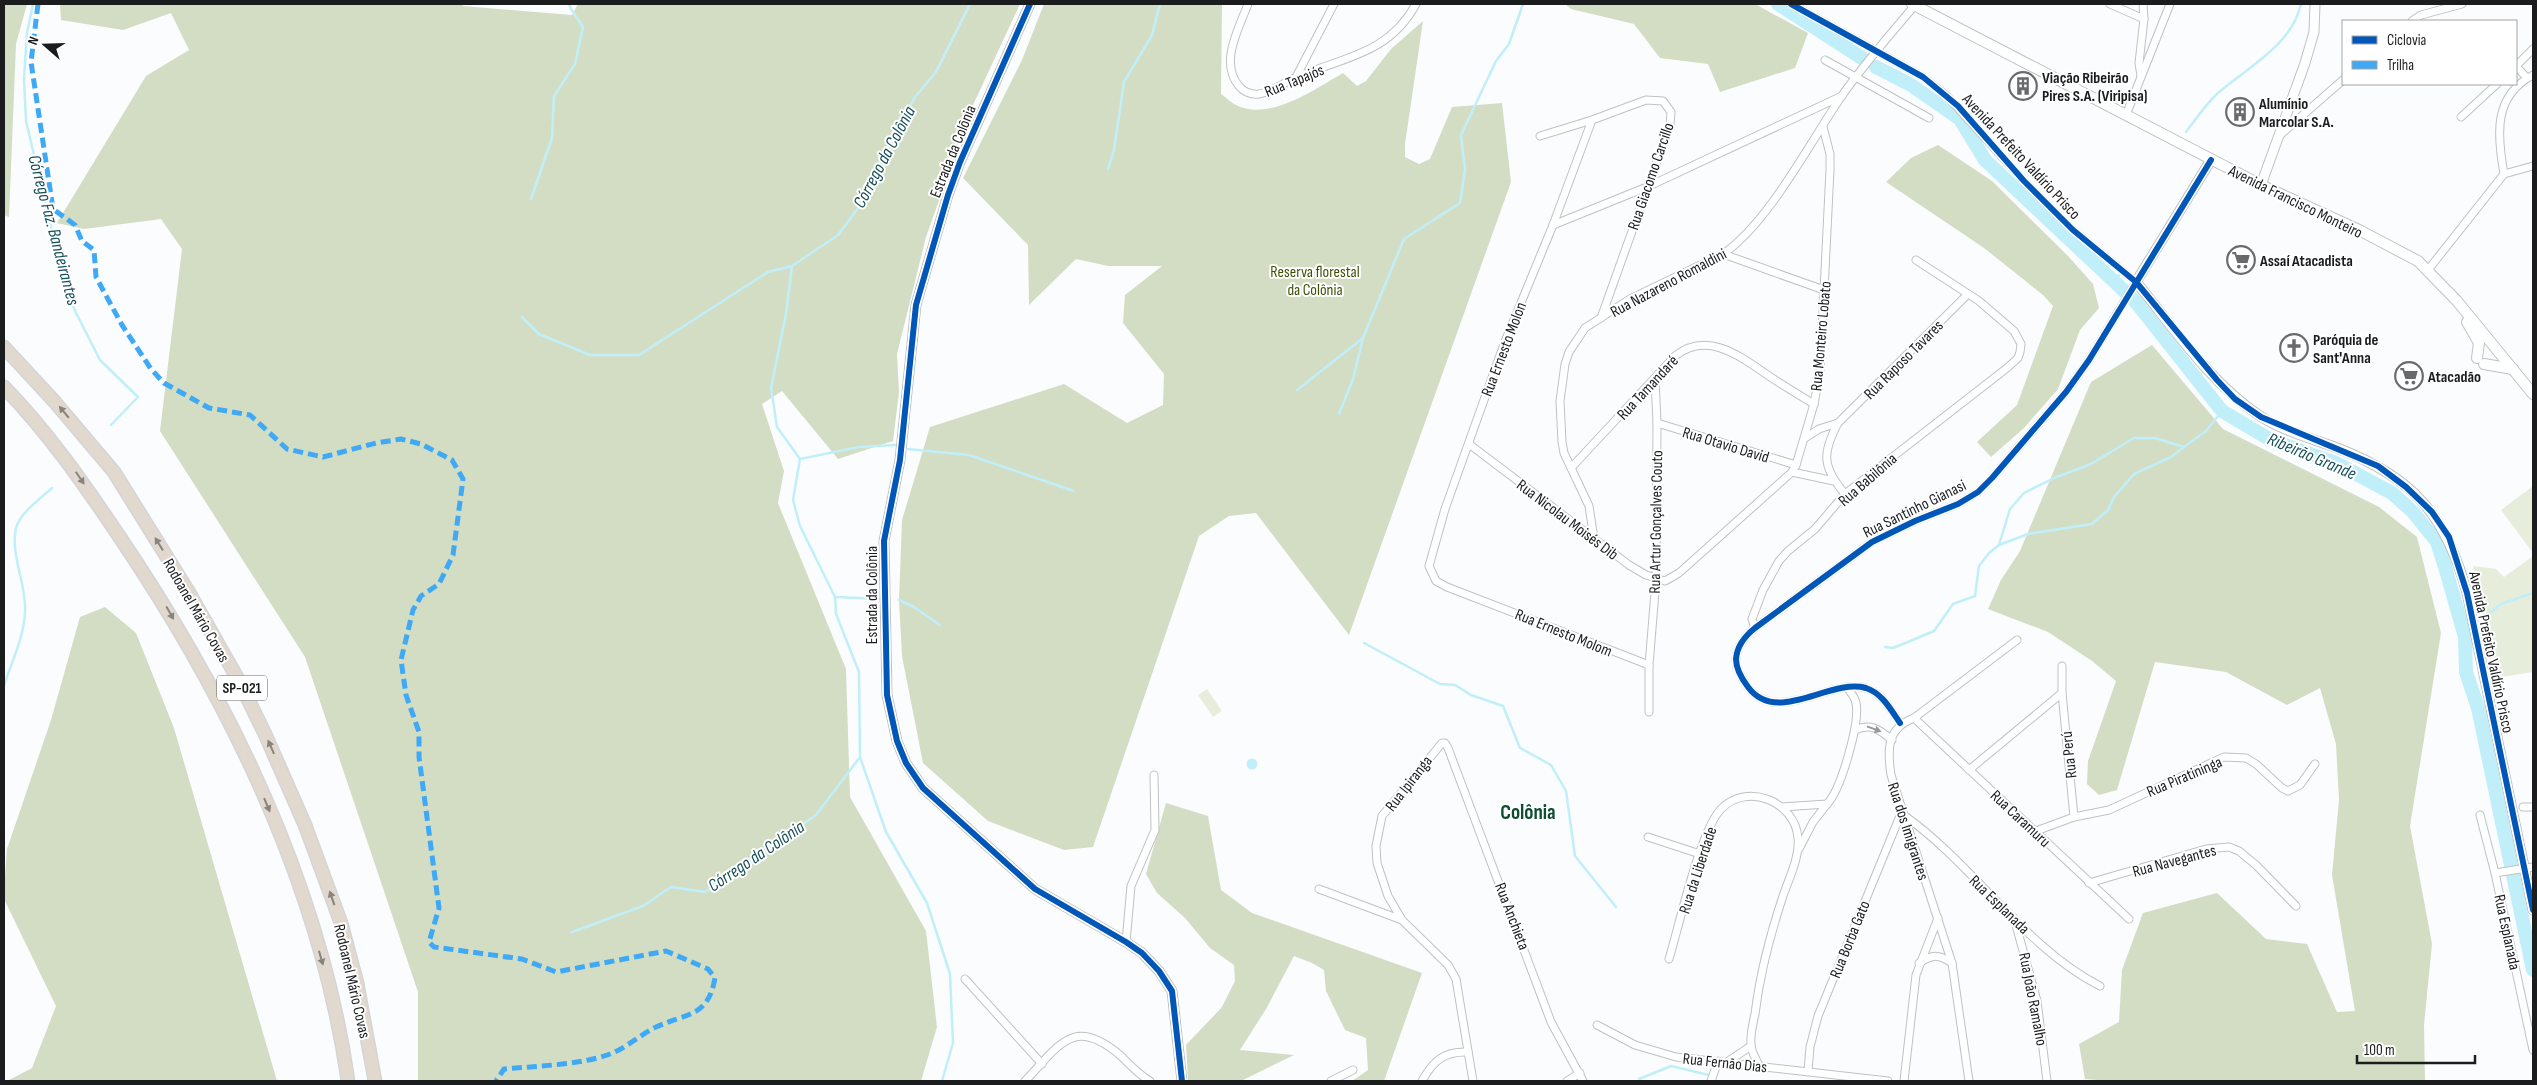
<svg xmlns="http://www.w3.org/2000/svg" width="2537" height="1085" font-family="'Sofia Sans Condensed',sans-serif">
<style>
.green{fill:#e6eedb}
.forest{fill:#d3ddc4}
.water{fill:#c1eff9}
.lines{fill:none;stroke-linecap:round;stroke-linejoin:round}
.stream{stroke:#c1eff9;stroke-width:2.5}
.river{stroke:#c1eff9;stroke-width:14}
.minor-casing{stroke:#c0c1c3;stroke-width:9}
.tertiary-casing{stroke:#c0c1c3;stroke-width:11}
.secondary-casing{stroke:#c0c1c3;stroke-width:12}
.motorway-casing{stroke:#d4d5d6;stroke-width:15}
.minor{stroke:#feffff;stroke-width:7}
.tertiary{stroke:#feffff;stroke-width:9}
.secondary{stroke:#feffff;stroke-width:10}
.motorway{stroke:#e1d8ce;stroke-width:12}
.quiet{stroke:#3fa9f5;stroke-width:5;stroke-dasharray:10 5;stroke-linecap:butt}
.cycleway-casing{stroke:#fff;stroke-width:9}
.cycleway{stroke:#0057b8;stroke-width:6}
.oneway{fill:#88837f}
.oneway2{fill:#98999a}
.labels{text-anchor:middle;stroke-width:4;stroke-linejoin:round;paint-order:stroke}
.shield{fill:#fff;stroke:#5f6062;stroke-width:1}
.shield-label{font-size:15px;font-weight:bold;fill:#1b1c1e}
.poi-label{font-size:16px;font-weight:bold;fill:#1b1c1e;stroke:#fff;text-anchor:start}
.street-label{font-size:16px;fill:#1b1c1e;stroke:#fff}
.park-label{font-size:16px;fill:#3c5106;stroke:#fff}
.water-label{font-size:18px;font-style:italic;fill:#19505a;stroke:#fff}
.district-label{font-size:21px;font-weight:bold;fill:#0d4d30;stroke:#fff}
</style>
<rect width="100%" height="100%" fill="#fbfcfe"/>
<g class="green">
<polygon points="2533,486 2533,553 2501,510"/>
<polygon points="2533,556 2533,672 2495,678 2473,566 2496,569 2504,577"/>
<polygon points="1207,689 1222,711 1213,717 1198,695"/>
</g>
<g class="forest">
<polygon points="4,4 27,4 16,44 9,217 4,215"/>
<polygon points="60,4 462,4 463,6 572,15 578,4 1020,4 974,103 926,237 897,354 899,392 893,441 838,459 782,391 762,404 784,471 778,503 846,669 850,797 926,931 937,1027 921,1081 418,1081 418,992 305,657 160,431 182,249 161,219 84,229 57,223 146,76 189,50 171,13 123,30 61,20"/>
<path d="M1044 4H1222L1221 94C1226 97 1231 103 1236 105 1269 122 1315 89 1343 73L1357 86 1366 81 1391 49 1423 21 1405 144V157L1419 164 1430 159 1452 107 1502 103 1511 182 1349 635 1256 513 1229 516 1199 536 1093 847 1064 850 988 821 923 763 902 656 899 600 902 520 930 427 1064 384 1127 423 1163 405 1164 374 1123 323 1125 295 1162 266H1108L1076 259 1029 305 1028 245 963 178 1022 60Z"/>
<polygon points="1565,4 1755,4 1808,33 1795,68 1720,92 1708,64 1660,58 1634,24 1571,9"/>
<polygon points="1938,145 1992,181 2068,256 2093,284 2099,308 2080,330 2058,389 2024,428 1991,457 1977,442 2017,405 2053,306 2043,295 1984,248 1886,182 1911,158"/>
<polygon points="2152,345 2223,429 2379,507 2417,537 2441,633 2410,826 2432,944 2424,1025 2425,1081 2109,1081 2085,1079 2079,1044 2119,1022 2122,970 2143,913 2217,893 2266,939 2307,944 2337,1012 2355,1011 2332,875 2339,800 2336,744 2320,688 2287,705 2226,672 2155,662 2117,790 2099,795 2087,784 2088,761 2116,681 2092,661 2048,632 1988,609 2001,580 2020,551 2091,382"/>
<polygon points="105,607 136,633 174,728 277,1081 7,1081 32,1068 56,1006 4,899 4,890 7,849 51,720 80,617"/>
<polygon points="1166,803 1208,816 1221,890 1252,913 1422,973 1384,1081 1352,1081 1368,1070 1366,1038 1345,1030 1326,991 1324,970 1312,963 1294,956 1266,1009 1240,1050 1294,1055 1241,1081 1188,1081 1186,1045 1222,1007 1235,981 1234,965 1210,948 1185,918 1157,893 1146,874"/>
</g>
<circle class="water" cx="1252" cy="764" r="5.5"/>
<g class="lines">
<g class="stream">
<polyline points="33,4 27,33 24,79 26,121 61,269 75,311 100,360 138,397 111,425"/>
<path d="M2186 132C2196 119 2206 104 2218 93 2248 67 2292 45 2301 4"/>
<polyline points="1108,169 1114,150 1124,82 1152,35 1160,4"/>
<polyline points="531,199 552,138 554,96 575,64 583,27 571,9 569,4"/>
<polyline points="2116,283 2120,273"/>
<polyline points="522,317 539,334 590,355 639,355 768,272 792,266 838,235 867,196 881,158 915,97 936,72 970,4"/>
<polyline points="1297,390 1363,338 1404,239 1460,203 1465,170 1461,135 1496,61 1509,44 1523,4"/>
<polyline points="1339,414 1353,379 1363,338"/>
<polyline points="908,449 969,455 1074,491"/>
<polyline points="800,459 859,447 895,445"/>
<polyline points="1999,545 2028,534 2092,524 2108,510 2114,497 2134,474 2171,457 2184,447"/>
<polyline points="835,597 881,599"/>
<polyline points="899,600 914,607 940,625"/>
<polyline points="2485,617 2501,604 2533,593"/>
<polyline points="2463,629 2467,627"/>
<polyline points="1364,643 1440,684 1455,685 1471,695 1503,706 1520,748 1551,765 1566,791 1575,856 1616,907"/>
<polyline points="1885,647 1893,648 1903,644 1934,631 1953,604 1975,596 1979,566 1989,553 1999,545 2010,509 2024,493 2054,478 2091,464 2134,438 2155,438 2184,447 2206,431 2222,411"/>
<path d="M4 686C11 663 24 638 25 612 27 585 10 555 16 528 20 513 41 498 52 488"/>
<polyline points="860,757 886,832 927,903 950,974 953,1043 942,1081"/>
<polyline points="572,932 643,906 671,887 705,892 816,815 860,757 859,672 836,614 835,597 800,526 793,500 800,459 777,427 771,388 786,314 792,266"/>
<polyline points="1639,1079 1671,1066 1709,1075"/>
</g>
<g class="river">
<polyline points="1778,4 1865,60"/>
<polyline points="1876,67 1911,85 1960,119 1985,160 2135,301 2222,411 2271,440 2336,463 2392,493 2413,512 2437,542 2446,570 2465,637 2466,672 2478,708 2533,970"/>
</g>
<defs>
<g id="minor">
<path d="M1248 4C1239 28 1219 63 1239 86 1244 92 1250 95 1259 94 1273 92 1284 82 1297 77 1344 57 1389 54 1416 4"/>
<path d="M1791 4 1923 77 1947 96 2024 181 2073 230 2136 282 2089 360 2066 392 1992 478 1978 492 1958 504 1915 521 1872 542 1755 628C1745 636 1737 645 1736 659 1736 669 1742 679 1748 687 1777 726 1829 678 1866 688 1882 693 1891 710 1900 723"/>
<polyline points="2110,4 2144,19 2143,4"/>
<polyline points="2412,21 2421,15 2462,4"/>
<polyline points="1825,60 1929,118"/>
<polyline points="2516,66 2533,49"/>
<polyline points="2516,66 2527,78"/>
<polyline points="2141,76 2139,63 2144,19"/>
<polyline points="1296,77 1334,4"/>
<polyline points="2126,115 2170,4"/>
<polyline points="2461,117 2497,84"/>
<polyline points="1592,120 1553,225 1504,344 1445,509 1429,566 1436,581 1447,587 1649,665 1649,712"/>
<polyline points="2280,135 2343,80"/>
<polyline points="1540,136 1592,120 1646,100 1663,101 1671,112 1670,125 1601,318"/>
<path d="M2504 174C2497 135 2493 96 2533 75"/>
<polyline points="1553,225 1647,187 1842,96"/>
<polyline points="1723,254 1824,290"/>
<polyline points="2428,270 2504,174 2533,166"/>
<polyline points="1657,423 1796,465"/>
<path d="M1838 423C1822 453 1822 467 1845 494"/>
<polyline points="1805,438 1819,429 1838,423 1967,295"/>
<polyline points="1469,444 1629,565 1646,575 1665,581 1679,573 1792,472 1796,465 1814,404 1820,371 1830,170 1830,154 1823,127"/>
<path d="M1571 468 1675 356C1708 330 1741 357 1769 376 1784 386 1799 395 1814 404"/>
<polyline points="1792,472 1834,481"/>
<path d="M1594 539 1589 506 1564 453 1562 442 1560 401 1565 364 1569 352 1585 328 1630 299 1723 254C1769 222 1809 144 1841 97 1863 65 1890 35 1915 5"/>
<polyline points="1755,628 1752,619 1763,590 1779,561 1788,551 1815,529 1845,494 2007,368 2018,358 2020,352 2021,344 2014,331 1979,301 1916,260"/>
<polyline points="1649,665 1656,580 1657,423 1655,378"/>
<polyline points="2062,666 2062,693 2074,817"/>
<polyline points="1914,718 2129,919"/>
<path d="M1855 730C1871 723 1879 729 1892 740"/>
<polyline points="1969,770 2062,693"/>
<path d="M1782 807 1827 804C1841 790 1860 723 1856 703 1855 697 1851 693 1848 689"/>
<polyline points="2523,807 2533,807"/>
<polyline points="2480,815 2495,873 2533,1050"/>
<path d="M1905 816C1974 865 2025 948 2100 986"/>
<polyline points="2036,831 2074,817 2109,810 2224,757 2246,758 2256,764 2282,788 2288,791 2300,785 2315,764"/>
<polyline points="1648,837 1700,854"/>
<polyline points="1799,849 1813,822 1827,804"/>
<polyline points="2495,873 2533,867"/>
<polyline points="2089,883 2206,849 2229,847 2239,851 2256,865 2296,906"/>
<polyline points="1319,889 1402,920"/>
<polyline points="2014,918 2037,1001 2047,1081"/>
<polyline points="1126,942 1131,886 1155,830 1154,775"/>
<path d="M1669 959C1679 926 1700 831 1721 809 1747 782 1795 801 1798 838 1800 857 1789 878 1783 896 1770 935 1760 973 1755 1014 1753 1024 1750 1034 1751 1044 1751 1052 1756 1059 1759 1065"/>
<path d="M1919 963C1933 954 1938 954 1952 963"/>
<polyline points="965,979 1042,1064"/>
<polyline points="1597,1025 1635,1045 1676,1057 1888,1081"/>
<polyline points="1727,1062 1751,1046"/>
<polyline points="1808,1071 1810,1047 1818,1016 1902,811"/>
<path d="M1025 1081C1060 1045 1073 1015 1121 1056 1130 1065 1139 1075 1150 1081"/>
<polyline points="1331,1081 1353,1070"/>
<path d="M1422 1081C1433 1061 1444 1051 1468 1052"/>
<polyline points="1473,1081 1456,979 1448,965 1402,920 1388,896 1377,863 1376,846 1382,816 1442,743 1445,743 1448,748 1551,1022 1583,1081"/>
<polyline points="1567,1081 1580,1073"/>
<polyline points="1711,1081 1718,1061"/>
<polyline points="1904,1081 1916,975 1938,918"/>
<path d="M1969 1081 1952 963 1891 775C1887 749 1887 728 1914 718L2017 640"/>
</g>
<g id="tertiary">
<polyline points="1030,4 960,162 948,195 916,305 900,460 884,541 887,695 897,741 906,763 923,788 1035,889 1126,942 1142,953 1159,971 1172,991 1182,1081"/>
<path d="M2211 160 2136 282C2173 327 2211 384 2260 416 2283 431 2311 438 2337 448 2413 477 2446 515 2467 593L2533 910"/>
<polyline points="2261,185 2305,63 2314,32 2315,4"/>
</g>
<g id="secondary">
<polyline points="1912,4 2261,185 2359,230 2418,261 2457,301 2533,394"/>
<polyline points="2467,322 2479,343 2477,358"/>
<polyline points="2484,364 2513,369"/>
</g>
<g id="motorway">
<polyline points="4,347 54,401 114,472 188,591 239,681 265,734 305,825 341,923 357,983 375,1081"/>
<path d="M4 387C48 432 84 484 119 536 229 699 320 885 348 1081"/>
</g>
</defs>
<use href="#minor" class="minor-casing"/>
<use href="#tertiary" class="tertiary-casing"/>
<use href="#secondary" class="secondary-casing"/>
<use href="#motorway" class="motorway-casing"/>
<use href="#minor" class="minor"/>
<use href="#tertiary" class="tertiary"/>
<use href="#secondary" class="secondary"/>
<use href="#motorway" class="motorway"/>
<path class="quiet" d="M38 4 31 62 53 209 75 225 82 241 94 250 96 277 122 325 151 369 164 383 209 408 250 415 287 449 323 457 376 443 401 439 421 444 452 460 463 479 453 555 439 584 421 596 413 610 401 660 406 695 419 732V757L439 908 429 942 434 947 522 959 556 972 666 951 708 969 715 978C708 1018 686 1013 656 1027 640 1035 626 1048 610 1054 581 1065 536 1066 504 1069L496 1081"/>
<defs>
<g id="cycleway">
<polyline points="1030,4 960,162 948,195 916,305 900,460 884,541 887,695 897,741 906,763 923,788 1035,889 1126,942 1142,953 1159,971 1172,991 1182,1081"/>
<polyline points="1791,4 1923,77 1958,106 2024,181 2073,230 2136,282 2217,380 2235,399 2261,417 2378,466 2406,487 2432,512 2449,537 2467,593 2533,910"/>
<path d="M1900 723C1891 710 1882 693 1866 688 1829 678 1777 726 1748 687 1742 679 1736 669 1736 659 1737 645 1745 636 1755 628L1872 542 1915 521 1958 504 1978 492 1992 478 2066 392 2089 360 2211 160"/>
</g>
</defs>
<use href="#cycleway" class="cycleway-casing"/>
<use href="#cycleway" class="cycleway"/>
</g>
<defs><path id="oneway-solid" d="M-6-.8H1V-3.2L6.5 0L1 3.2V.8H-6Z" transform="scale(1.25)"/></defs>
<g class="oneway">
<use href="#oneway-solid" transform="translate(64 412) rotate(-130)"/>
<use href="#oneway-solid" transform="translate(80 478) rotate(56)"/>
<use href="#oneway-solid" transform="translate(159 544) rotate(-122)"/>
<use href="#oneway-solid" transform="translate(170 613) rotate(61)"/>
<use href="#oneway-solid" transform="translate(271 747) rotate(-114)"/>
<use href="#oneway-solid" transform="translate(267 805) rotate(67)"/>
<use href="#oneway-solid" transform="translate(332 898) rotate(-109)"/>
<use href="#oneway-solid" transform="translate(321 958) rotate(74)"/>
</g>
<use class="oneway2" href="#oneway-solid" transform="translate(1874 729) rotate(20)"/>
<defs>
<symbol id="building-ring" viewBox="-11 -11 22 22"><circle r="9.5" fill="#fff" stroke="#696a6c" stroke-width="1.5"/><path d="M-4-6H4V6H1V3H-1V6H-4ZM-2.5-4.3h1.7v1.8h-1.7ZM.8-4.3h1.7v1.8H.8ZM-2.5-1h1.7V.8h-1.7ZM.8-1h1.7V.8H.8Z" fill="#696a6c"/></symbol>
<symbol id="supermarket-ring" viewBox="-11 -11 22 22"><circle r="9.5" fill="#fff" stroke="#696a6c" stroke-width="1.5"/><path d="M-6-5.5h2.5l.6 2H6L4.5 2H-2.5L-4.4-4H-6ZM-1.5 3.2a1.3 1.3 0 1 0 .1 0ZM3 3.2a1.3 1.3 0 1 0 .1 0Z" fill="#696a6c"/></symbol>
<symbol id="church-ring" viewBox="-11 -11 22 22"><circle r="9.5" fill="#fff" stroke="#696a6c" stroke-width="1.5"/><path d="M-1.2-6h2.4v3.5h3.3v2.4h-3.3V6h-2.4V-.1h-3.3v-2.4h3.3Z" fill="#696a6c"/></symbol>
</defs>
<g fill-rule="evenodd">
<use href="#building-ring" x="2007" y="70" width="32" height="32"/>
<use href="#building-ring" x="2224" y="96" width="32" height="32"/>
<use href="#supermarket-ring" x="2225" y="244" width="32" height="32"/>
<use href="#church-ring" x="2278" y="332" width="32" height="32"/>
<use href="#supermarket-ring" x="2393" y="360" width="32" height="32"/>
</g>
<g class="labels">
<rect class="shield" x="217" y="675.5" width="50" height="25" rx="4"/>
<g class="shield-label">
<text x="242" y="693">SP-021</text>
</g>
<g class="poi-label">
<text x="2042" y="83">Viação Ribeirão<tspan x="2042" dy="18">Pires S.A. (Viripisa)</tspan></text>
<text x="2259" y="109">Alumínio<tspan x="2259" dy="18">Marcolar S.A.</tspan></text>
<text x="2260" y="266">Assaí Atacadista</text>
<text x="2313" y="345">Paróquia de<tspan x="2313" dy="18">Sant'Anna</tspan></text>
<text x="2428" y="382">Atacadão</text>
</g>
<g class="street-label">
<text transform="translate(1294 80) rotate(-22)" y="6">Rua Tapajós</text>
<text transform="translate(952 151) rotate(-68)" y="6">Estrada da Colônia</text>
<text transform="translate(2022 156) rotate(47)" y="6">Avenida Prefeito Valdírio Prisco</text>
<text transform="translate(1650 176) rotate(-71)" y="6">Rua Giacomo Carcillo</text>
<text transform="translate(2296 201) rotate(26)" y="6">Avenida Francisco Monteiro</text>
<text transform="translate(1668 282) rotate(-28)" y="6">Rua Nazareno Romaldini</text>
<text transform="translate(1820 336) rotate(-85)" y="6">Rua Monteiro Lobato</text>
<text transform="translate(1503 349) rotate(-69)" y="6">Rua Ernesto Molon</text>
<text transform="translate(1903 359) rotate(-45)" y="6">Rua Raposo Tavares</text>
<text transform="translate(1647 387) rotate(-47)" y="6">Rua Tamandaré</text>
<text transform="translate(1726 444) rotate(17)" y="6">Rua Otavio David</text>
<text transform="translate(1867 479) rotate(-41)" y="6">Rua Babilônia</text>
<text transform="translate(1914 508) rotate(-26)" y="6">Rua Santinho Gianasi</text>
<text transform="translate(1568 519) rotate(37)" y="6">Rua Nicolau Moisés Dib</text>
<text transform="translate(1655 522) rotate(-89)" y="6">Rua Artur Gonçalves Couto</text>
<text transform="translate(871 595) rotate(-90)" y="6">Estrada da Colônia</text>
<text transform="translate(197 610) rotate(60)" y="6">Rodoanel Mário Covas</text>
<text transform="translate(1564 632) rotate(22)" y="6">Rua Ernesto Molom</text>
<text transform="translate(2492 652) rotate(78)" y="6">Avenida Prefeito Valdírio Prisco</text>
<text transform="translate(2068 755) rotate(-96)" y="6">Rua Perú</text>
<text transform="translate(2184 776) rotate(-23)" y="6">Rua Piratininga</text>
<text transform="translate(1408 783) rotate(-52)" y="6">Rua Ipiranga</text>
<text transform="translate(2021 818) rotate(43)" y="6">Rua Caramuru</text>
<text transform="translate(1909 831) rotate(72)" y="6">Rua dos Imigrantes</text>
<text transform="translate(2174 860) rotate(-15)" y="6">Rua Navegantes</text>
<text transform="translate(1697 870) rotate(-72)" y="6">Rua da Liberdade</text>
<text transform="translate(2000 904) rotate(44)" y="6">Rua Esplanada</text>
<text transform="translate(1513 916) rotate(69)" y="6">Rua Anchieta</text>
<text transform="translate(2508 932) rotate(78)" y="6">Rua Esplanada</text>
<text transform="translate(1849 939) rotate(-68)" y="6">Rua Borba Gato</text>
<text transform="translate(353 981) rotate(77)" y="6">Rodoanel Mário Covas</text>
<text transform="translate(2034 999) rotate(79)" y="6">Rua João Ramalho</text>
<text transform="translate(1725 1062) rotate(6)" y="6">Rua Fernão Dias</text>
</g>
<g class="park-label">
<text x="1315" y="277">Reserva florestal<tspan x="1315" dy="18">da Colônia</tspan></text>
</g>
<g class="water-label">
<text transform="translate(884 157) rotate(-62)" y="6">Córrego da Colônia</text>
<text transform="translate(54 230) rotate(75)" y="6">Córrego Faz. Bandeirantes</text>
<text transform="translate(2312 456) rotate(23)" y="6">Ribeirão Grande</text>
<text transform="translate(756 856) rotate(-34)" y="6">Córrego da Colônia</text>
</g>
<g class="district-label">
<text x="1528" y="819">Colônia</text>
</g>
</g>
<rect width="2537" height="1085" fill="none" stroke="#1b1c1e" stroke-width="10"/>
<rect x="2342" y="20" width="175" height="65" fill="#ffffff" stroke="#a4a4a5"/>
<rect x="2352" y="36" width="25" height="8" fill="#0057b8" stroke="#a4a4a5"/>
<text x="2387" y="45" font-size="15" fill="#1b1c1e">Ciclovia</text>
<rect x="2352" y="61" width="25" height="8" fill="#3fa9f5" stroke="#a4a4a5"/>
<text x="2387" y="70" font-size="15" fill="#1b1c1e">Trilha</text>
<g transform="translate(45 45) rotate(290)" stroke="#ffffff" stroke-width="4" paint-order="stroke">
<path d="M0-4L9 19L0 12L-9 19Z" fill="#1b1c1e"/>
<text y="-8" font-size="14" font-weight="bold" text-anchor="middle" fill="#1b1c1e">N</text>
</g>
<path d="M2357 1055v8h118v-8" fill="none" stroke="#1b1c1e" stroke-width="2.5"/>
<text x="2364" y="1055" font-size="15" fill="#1b1c1e" stroke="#ffffff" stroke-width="4" paint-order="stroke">100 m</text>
</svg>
